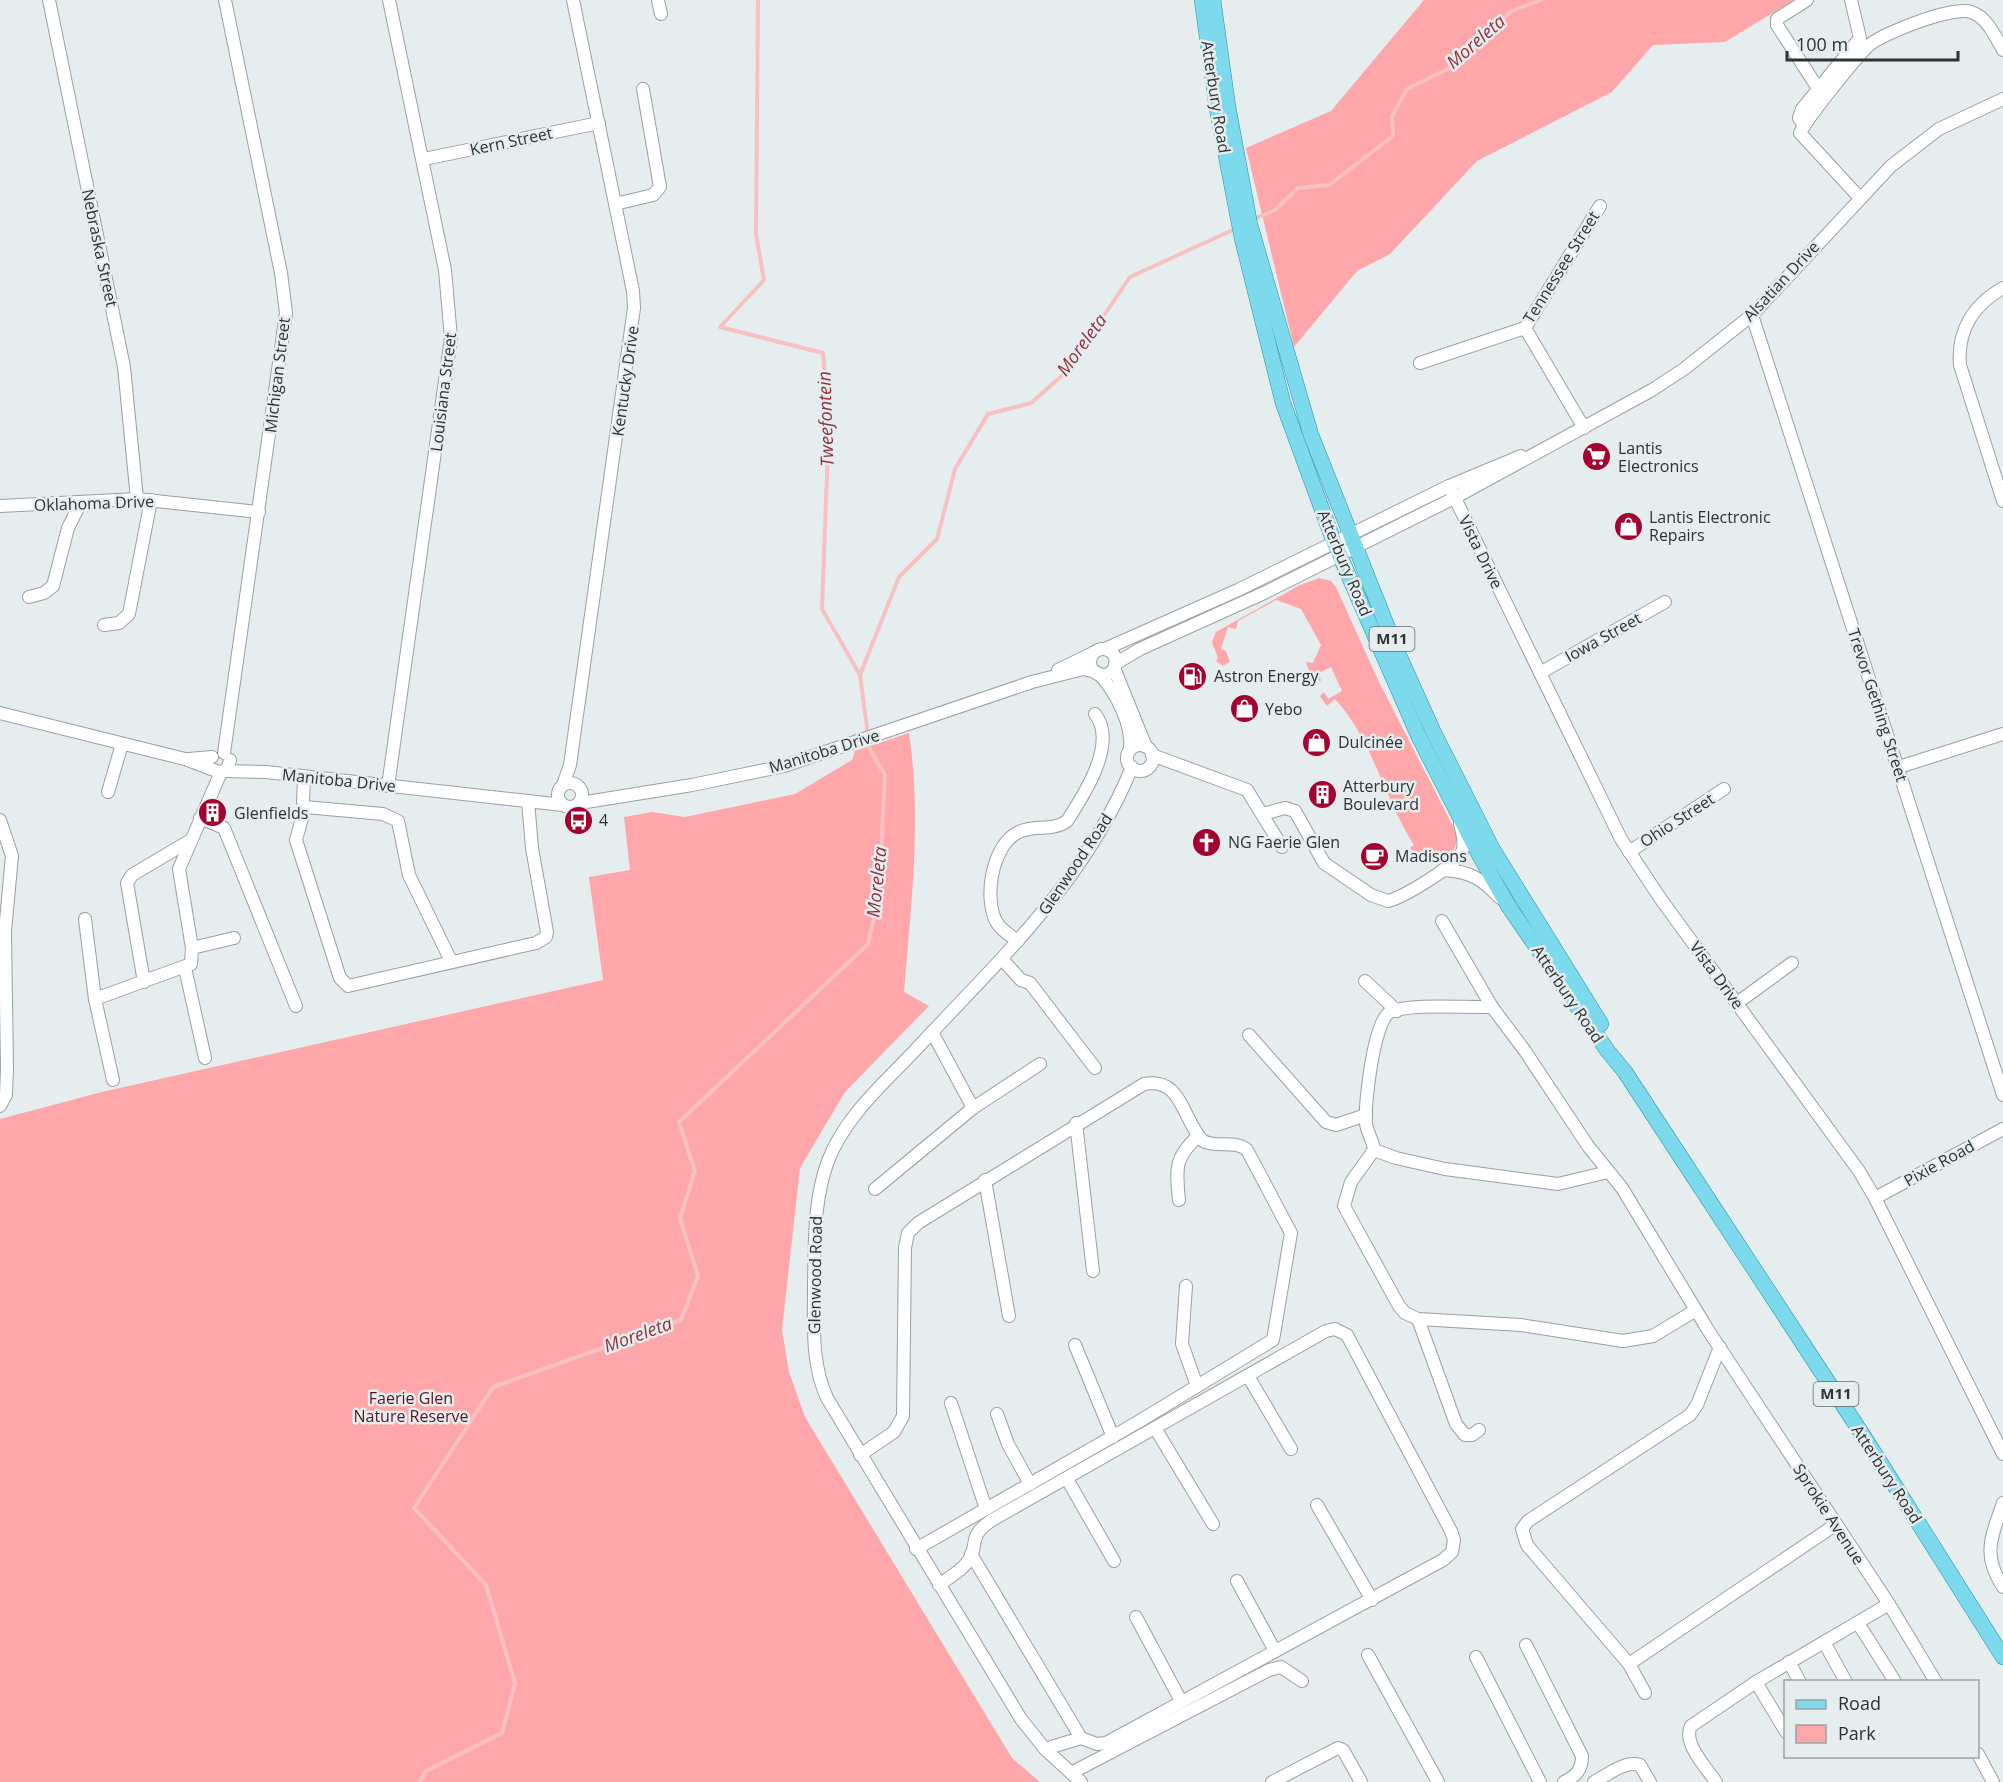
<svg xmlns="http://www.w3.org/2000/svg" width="2003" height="1782" font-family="'Open Sans',sans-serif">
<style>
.green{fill:#fea7aa}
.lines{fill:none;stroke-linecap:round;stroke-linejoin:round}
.stream{stroke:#f7c1c2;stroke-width:4}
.minor-casing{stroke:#99a0a2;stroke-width:14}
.major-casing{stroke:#2990a4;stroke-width:16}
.minor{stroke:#fff;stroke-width:12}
.major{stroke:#7ddaed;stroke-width:15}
.labels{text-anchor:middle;stroke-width:5;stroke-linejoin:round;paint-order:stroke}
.shield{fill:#e5edef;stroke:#656a6b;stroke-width:1.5}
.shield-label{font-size:15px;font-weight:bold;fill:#2e3232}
.street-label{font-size:16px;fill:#2e3232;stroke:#e5edef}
.poi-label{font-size:16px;fill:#2e3232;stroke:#e5edef;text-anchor:start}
.park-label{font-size:16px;fill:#5f131f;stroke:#e5edef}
.water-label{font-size:18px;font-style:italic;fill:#932f3b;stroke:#e5edef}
</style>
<rect width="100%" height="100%" fill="#e5edef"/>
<g class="green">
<polygon points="1424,0 1794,0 1725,42 1653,45 1612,92 1477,161 1390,254 1357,271 1294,347 1246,148 1331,111"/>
<path d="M1319 578 1331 581 1336 587 1378 680 1456 832C1459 850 1450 856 1435 863L1423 861 1410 848 1414 845C1384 799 1373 740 1335 699L1327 706 1320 696 1324 692 1328 699 1342 691 1331 667 1319 673 1321 681 1312 679 1306 662 1313 663 1321 645 1301 609 1276 600 1238 621 1236 629 1228 627 1221 649 1226 651 1230 662 1223 666 1216 661 1218 658 1212 642 1216 632 1300 585Z"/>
<path d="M909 733C922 819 911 905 904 992L929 1006 845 1092 800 1168 782 1330 789 1372 805 1417 1012 1758 1040 1782H0V1119L102 1092 603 980 589 877 630 870 624 817 652 812 685 817 795 794 852 760 855 751Z"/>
</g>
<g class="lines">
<g class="stream">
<polyline points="758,0 756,234 764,280 720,327 823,353 829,420 822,609 860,675"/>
<polyline points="1254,219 1275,210 1298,188 1329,185 1393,136 1392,116 1407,89 1448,69 1512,11 1541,0"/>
<polyline points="420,1782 426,1771 502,1733 515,1683 486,1585 414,1508 493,1387 681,1320 698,1276 680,1218 695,1171 679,1122 868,944 879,895 885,775 870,750 860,675 899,577 937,539 955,469 988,414 1031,403 1065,373 1130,277 1237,228"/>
</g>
<defs>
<g id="minor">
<polyline points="49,0 124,367 137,499"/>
<polyline points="658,0 661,14"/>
<polyline points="1807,0 1777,19 1777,25 1819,90"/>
<polyline points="1804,126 1799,118 1802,109 1860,38 1851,0"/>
<polyline points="424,159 599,123"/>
<path d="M1859 197 1800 133C1807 118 1855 59 1868 46 1882 33 1953 6 1971 12 1987 17 1995 36 2003 50"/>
<polyline points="615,204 653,195 660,187 643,89"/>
<path d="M2003 288C1973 305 1957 331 1960 365L2003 501"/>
<polyline points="1752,315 2003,1095"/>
<polyline points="1525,328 1584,428"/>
<polyline points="1420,363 1525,328 1600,206"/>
<polyline points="1449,486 1621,839 1660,898 1859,1171 1875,1198 2003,1454"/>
<polyline points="0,506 137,499 259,512"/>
<polyline points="29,597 44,593 53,586 68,528 81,502"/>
<polyline points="104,625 119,623 129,614 151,500"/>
<polyline points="1105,649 1238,590 1449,486 1521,456"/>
<circle cx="1103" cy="662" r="13"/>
<polyline points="1115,664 1140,649 1264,593 1454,498 1652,390 1684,369 1752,315 1891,166 1939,129 2003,99"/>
<polyline points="1114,668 1146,747"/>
<polyline points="1058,670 1093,653"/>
<polyline points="1540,673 1665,602"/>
<path d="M1099 674C1116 692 1133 725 1130 750"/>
<polyline points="0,713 185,759 219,772 227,770 230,760"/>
<circle cx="1140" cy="758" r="13"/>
<polyline points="224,753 286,313 281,273 225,0"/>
<polyline points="1152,755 1247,790 1282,847"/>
<polyline points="189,759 212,757"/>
<polyline points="1899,767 2003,734"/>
<polyline points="225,771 266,772 563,805"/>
<polyline points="304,777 303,802 305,807 383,814 398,821 409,875 451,961"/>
<circle cx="570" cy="795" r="12"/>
<polyline points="563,785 570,765 634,308 633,291 573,0"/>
<polyline points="388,786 451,338 445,270 389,0"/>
<polyline points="108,792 122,744"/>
<polyline points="580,803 692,785 784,766 1032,682 1083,669 1096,672"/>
<polyline points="305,807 296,840 340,978 348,986 536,943 546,937 547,932 532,848 528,801"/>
<path d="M1263 814 1285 808 1295 811 1324 863 1371 895 1388 901C1404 897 1455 866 1462 852 1466 843 1462 833 1460 824"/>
<polyline points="200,818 224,828 296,1006"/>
<polyline points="0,820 12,856 5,931 7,1068 6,1095 0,1106"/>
<polyline points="1629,852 1724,789"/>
<path d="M1443 870C1470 871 1482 879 1500 898"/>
<polyline points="85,919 95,999"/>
<polyline points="1442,921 1492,1007"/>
<path d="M1018 941C1011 936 1002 931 997 923 983 899 992 846 1017 833 1033 824 1052 832 1067 821 1084 795 1118 743 1095 714"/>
<polyline points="192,948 234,938"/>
<polyline points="1002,959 1021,980 1030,983 1095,1068"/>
<polyline points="185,968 205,1058"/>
<polyline points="1365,981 1397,1011"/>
<polyline points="144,982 127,883 132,875 191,840"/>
<polyline points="1737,1003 1792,963"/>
<polyline points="932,1032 973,1108"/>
<polyline points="1249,1035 1326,1122 1336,1125 1366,1115"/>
<polyline points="113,1080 95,999 191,964 192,948 179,869 221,772"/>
<polyline points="1076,1123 1093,1271"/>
<polyline points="1374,1150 1396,1158 1445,1169 1558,1184 1608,1172"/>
<polyline points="985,1180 1009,1316"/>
<polyline points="875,1189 973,1108 1040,1064"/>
<polyline points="1875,1198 2003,1129"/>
<path d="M1179 1200C1176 1169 1174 1158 1198 1136"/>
<polyline points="1186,1286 1182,1344 1197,1386"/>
<path d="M1696 1310 1653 1336 1623 1341 1521 1325 1418 1319 1405 1313 1399 1306 1344 1206 1351 1182 1374 1150C1373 1140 1367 1133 1366 1123 1364 1105 1374 1020 1390 1012 1411 1003 1467 1008 1492 1007L1525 1051 1588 1146 1622 1188 1702 1320 1708 1330 1889 1604 1936 1682"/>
<polyline points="1418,1319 1456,1424 1465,1435 1472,1435 1479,1430"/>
<polyline points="1075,1345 1113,1437"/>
<polyline points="1248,1376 1291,1449"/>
<polyline points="951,1403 986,1509"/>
<polyline points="997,1414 1008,1444 1030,1484"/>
<polyline points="1155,1428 1213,1524"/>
<path d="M860 1455 894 1432 903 1416 905 1248 908 1233 918 1223 1144 1084C1183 1077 1182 1120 1203 1141 1217 1148 1236 1140 1247 1150L1291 1233 1273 1340 1138 1422 916 1549"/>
<polyline points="1067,1479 1114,1561"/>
<path d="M2003 1503C1991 1538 1982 1555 2003 1587"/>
<polyline points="1317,1505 1372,1600"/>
<polyline points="971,1554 1081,1738"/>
<polyline points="1237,1581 1275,1651"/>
<path d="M939 1585C948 1578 962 1571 969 1560 980 1542 966 1538 992 1520L1326 1331 1335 1329 1347 1335 1451 1531 1454 1540 1452 1552 1443 1560 1106 1743 1097 1744 1081 1738 1045 1749"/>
<polyline points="1136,1617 1181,1701"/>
<polyline points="1858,1623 1894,1680"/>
<polyline points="1824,1642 1846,1682"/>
<path d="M1526 1645 1582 1756C1582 1770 1576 1776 1564 1782"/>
<polyline points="1368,1655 1438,1782"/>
<polyline points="1476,1657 1540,1782"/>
<polyline points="1789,1662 1800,1682"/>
<polyline points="1629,1664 1835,1525"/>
<polyline points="1756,1682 1786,1732"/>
<polyline points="1645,1693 1629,1664 1527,1545 1522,1529 1528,1521 1690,1415 1697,1405 1720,1347"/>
<polyline points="1978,1754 1993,1782"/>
<polyline points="1071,1773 1269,1670 1281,1667 1302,1681"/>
<path d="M1081 1782 1045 1749 1021 1719 827 1398C811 1363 814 1324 814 1286 815 1243 813 1202 828 1161 846 1114 888 1080 921 1044 1002 957 1086 880 1132 767"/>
<polyline points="1272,1782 1338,1748 1343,1750 1361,1782"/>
<path d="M1594 1782C1607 1775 1626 1760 1640 1765L1650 1782"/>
<path d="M1716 1782C1707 1768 1682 1743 1691 1726L1756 1682 1889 1604"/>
</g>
<g id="major">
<polyline points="1202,0 1217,109 1242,238 1283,403 1334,542 1419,737 1480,856 1509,907 1607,1050 1625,1072 1866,1440 2003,1657"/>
<polyline points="1213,0 1228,107 1250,225 1311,435 1397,651 1433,731 1493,850 1601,1024"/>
</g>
</defs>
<use href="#minor" class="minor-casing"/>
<use href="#major" class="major-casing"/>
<use href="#minor" class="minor"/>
<use href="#major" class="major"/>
</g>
<defs>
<symbol id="supermarket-disc" viewBox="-11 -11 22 22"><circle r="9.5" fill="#a2032f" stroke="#e5edef"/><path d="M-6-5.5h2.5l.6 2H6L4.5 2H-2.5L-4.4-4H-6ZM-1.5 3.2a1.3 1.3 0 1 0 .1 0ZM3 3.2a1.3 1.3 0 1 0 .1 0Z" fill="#fff"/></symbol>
<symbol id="shop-disc" viewBox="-11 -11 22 22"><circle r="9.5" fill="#a2032f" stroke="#e5edef"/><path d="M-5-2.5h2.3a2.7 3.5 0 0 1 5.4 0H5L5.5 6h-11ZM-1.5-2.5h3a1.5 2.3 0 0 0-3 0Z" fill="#fff"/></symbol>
<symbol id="fuel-disc" viewBox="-11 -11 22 22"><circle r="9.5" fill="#a2032f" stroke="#e5edef"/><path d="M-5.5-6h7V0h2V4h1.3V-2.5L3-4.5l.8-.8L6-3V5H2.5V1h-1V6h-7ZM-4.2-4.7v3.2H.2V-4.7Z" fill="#fff"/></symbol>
<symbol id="building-disc" viewBox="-11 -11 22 22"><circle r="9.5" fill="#a2032f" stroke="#e5edef"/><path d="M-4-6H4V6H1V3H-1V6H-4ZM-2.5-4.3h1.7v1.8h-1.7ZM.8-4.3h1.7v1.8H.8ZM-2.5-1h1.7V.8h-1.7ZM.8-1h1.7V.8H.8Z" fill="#fff"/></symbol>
<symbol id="bus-disc" viewBox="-11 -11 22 22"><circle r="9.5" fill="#a2032f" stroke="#e5edef"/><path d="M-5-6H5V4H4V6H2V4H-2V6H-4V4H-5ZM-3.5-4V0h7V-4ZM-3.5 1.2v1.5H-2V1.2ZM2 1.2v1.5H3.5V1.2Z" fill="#fff"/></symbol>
<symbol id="church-disc" viewBox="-11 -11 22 22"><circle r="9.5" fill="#a2032f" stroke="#e5edef"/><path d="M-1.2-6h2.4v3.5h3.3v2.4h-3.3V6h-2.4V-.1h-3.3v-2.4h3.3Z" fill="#fff"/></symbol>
<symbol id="cafe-disc" viewBox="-11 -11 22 22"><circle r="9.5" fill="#a2032f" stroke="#e5edef"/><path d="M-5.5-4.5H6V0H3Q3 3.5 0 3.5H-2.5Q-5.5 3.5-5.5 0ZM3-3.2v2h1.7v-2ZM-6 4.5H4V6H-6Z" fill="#fff"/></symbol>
</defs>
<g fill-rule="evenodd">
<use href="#supermarket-disc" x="1580" y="440" width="33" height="33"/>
<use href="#shop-disc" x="1612" y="510" width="33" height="33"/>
<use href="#fuel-disc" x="1176" y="660" width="33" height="33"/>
<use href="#shop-disc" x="1228" y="692" width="33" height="33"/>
<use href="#shop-disc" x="1300" y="726" width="33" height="33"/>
<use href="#building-disc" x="1306" y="778" width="33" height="33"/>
<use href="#building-disc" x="196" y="796" width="33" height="33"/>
<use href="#bus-disc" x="562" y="804" width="33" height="33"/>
<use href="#church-disc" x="1190" y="826" width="33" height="33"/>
<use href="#cafe-disc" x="1358" y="840" width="33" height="33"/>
</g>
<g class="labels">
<g class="shield">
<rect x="1369.5" y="627" width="45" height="24" rx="4.5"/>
<rect x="1813.5" y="1382" width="45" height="24" rx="4.5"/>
</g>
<g class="shield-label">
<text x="1392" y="644">M11</text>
<text x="1836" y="1399">M11</text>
</g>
<g class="street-label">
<text transform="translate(1216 97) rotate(81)" y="6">Atterbury Road</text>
<text transform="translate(511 141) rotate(-12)" y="6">Kern Street</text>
<text transform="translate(100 248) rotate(78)" y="6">Nebraska Street</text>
<text transform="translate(1561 267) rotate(-58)" y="6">Tennessee Street</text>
<text transform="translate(1781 281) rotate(-47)" y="6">Alsatian Drive</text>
<text transform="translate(277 375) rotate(-83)" y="6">Michigan Street</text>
<text transform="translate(625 381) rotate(-82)" y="6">Kentucky Drive</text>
<text transform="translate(443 392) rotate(-83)" y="6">Louisiana Street</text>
<text transform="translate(94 503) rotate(-2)" y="6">Oklahoma Drive</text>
<text transform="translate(1481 552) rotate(64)" y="6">Vista Drive</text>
<text transform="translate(1345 563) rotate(67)" y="6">Atterbury Road</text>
<text transform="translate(1603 637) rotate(-29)" y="6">Iowa Street</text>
<text transform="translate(1878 705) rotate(72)" y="6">Trevor Gething Street</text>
<text transform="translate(824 751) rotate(-17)" y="6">Manitoba Drive</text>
<text transform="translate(339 780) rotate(6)" y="6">Manitoba Drive</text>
<text transform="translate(1677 820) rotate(-33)" y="6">Ohio Street</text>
<text transform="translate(1075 864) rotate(-56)" y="6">Glenwood Road</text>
<text transform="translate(1717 975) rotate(54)" y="6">Vista Drive</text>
<text transform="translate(1568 994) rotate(56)" y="6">Atterbury Road</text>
<text transform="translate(1939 1163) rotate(-29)" y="6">Pixie Road</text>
<text transform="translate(815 1275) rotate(-89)" y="6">Glenwood Road</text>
<text transform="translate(1887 1474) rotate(57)" y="6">Atterbury Road</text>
<text transform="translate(1829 1514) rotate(57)" y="6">Sprokie Avenue</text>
</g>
<g class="poi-label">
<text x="1618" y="454">Lantis<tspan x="1618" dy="18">Electronics</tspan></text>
<text x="1649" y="523">Lantis Electronic<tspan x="1649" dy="18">Repairs</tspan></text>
<text x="1214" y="682">Astron Energy</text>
<text x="1265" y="715">Yebo</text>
<text x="1338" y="748">Dulcinée</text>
<text x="1343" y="792">Atterbury<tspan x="1343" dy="18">Boulevard</tspan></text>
<text x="234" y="819">Glenfields</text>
<text x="599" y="826">4</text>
<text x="1228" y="848">NG Faerie Glen</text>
<text x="1395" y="862">Madisons</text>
</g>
<g class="park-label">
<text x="411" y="1404">Faerie Glen<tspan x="411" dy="18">Nature Reserve</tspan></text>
</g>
<g class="water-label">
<text transform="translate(1476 42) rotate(-41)" y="6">Moreleta</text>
<text transform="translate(1082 345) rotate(-54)" y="6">Moreleta</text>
<text transform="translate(826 419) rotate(-92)" y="6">Tweefontein</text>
<text transform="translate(877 882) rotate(-84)" y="6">Moreleta</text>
<text transform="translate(638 1335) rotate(-20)" y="6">Moreleta</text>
</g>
</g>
<rect x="1784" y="1680" width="195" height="78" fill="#e5edef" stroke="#9ca2a3" stroke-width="1.5"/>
<rect x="1796" y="1700" width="30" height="9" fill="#7ddaed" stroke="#9ca2a3" stroke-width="1.5"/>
<text x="1838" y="1710" font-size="18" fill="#2e3232">Road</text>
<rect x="1796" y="1725" width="30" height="18" fill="#fea7aa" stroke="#9ca2a3" stroke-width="1.5"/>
<text x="1838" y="1740" font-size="18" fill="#2e3232">Park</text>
<path d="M1787 51v9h171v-9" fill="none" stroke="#2e3232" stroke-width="3"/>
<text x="1796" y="51" font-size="18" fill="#2e3232" stroke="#e5edef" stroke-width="4.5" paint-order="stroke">100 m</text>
</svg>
